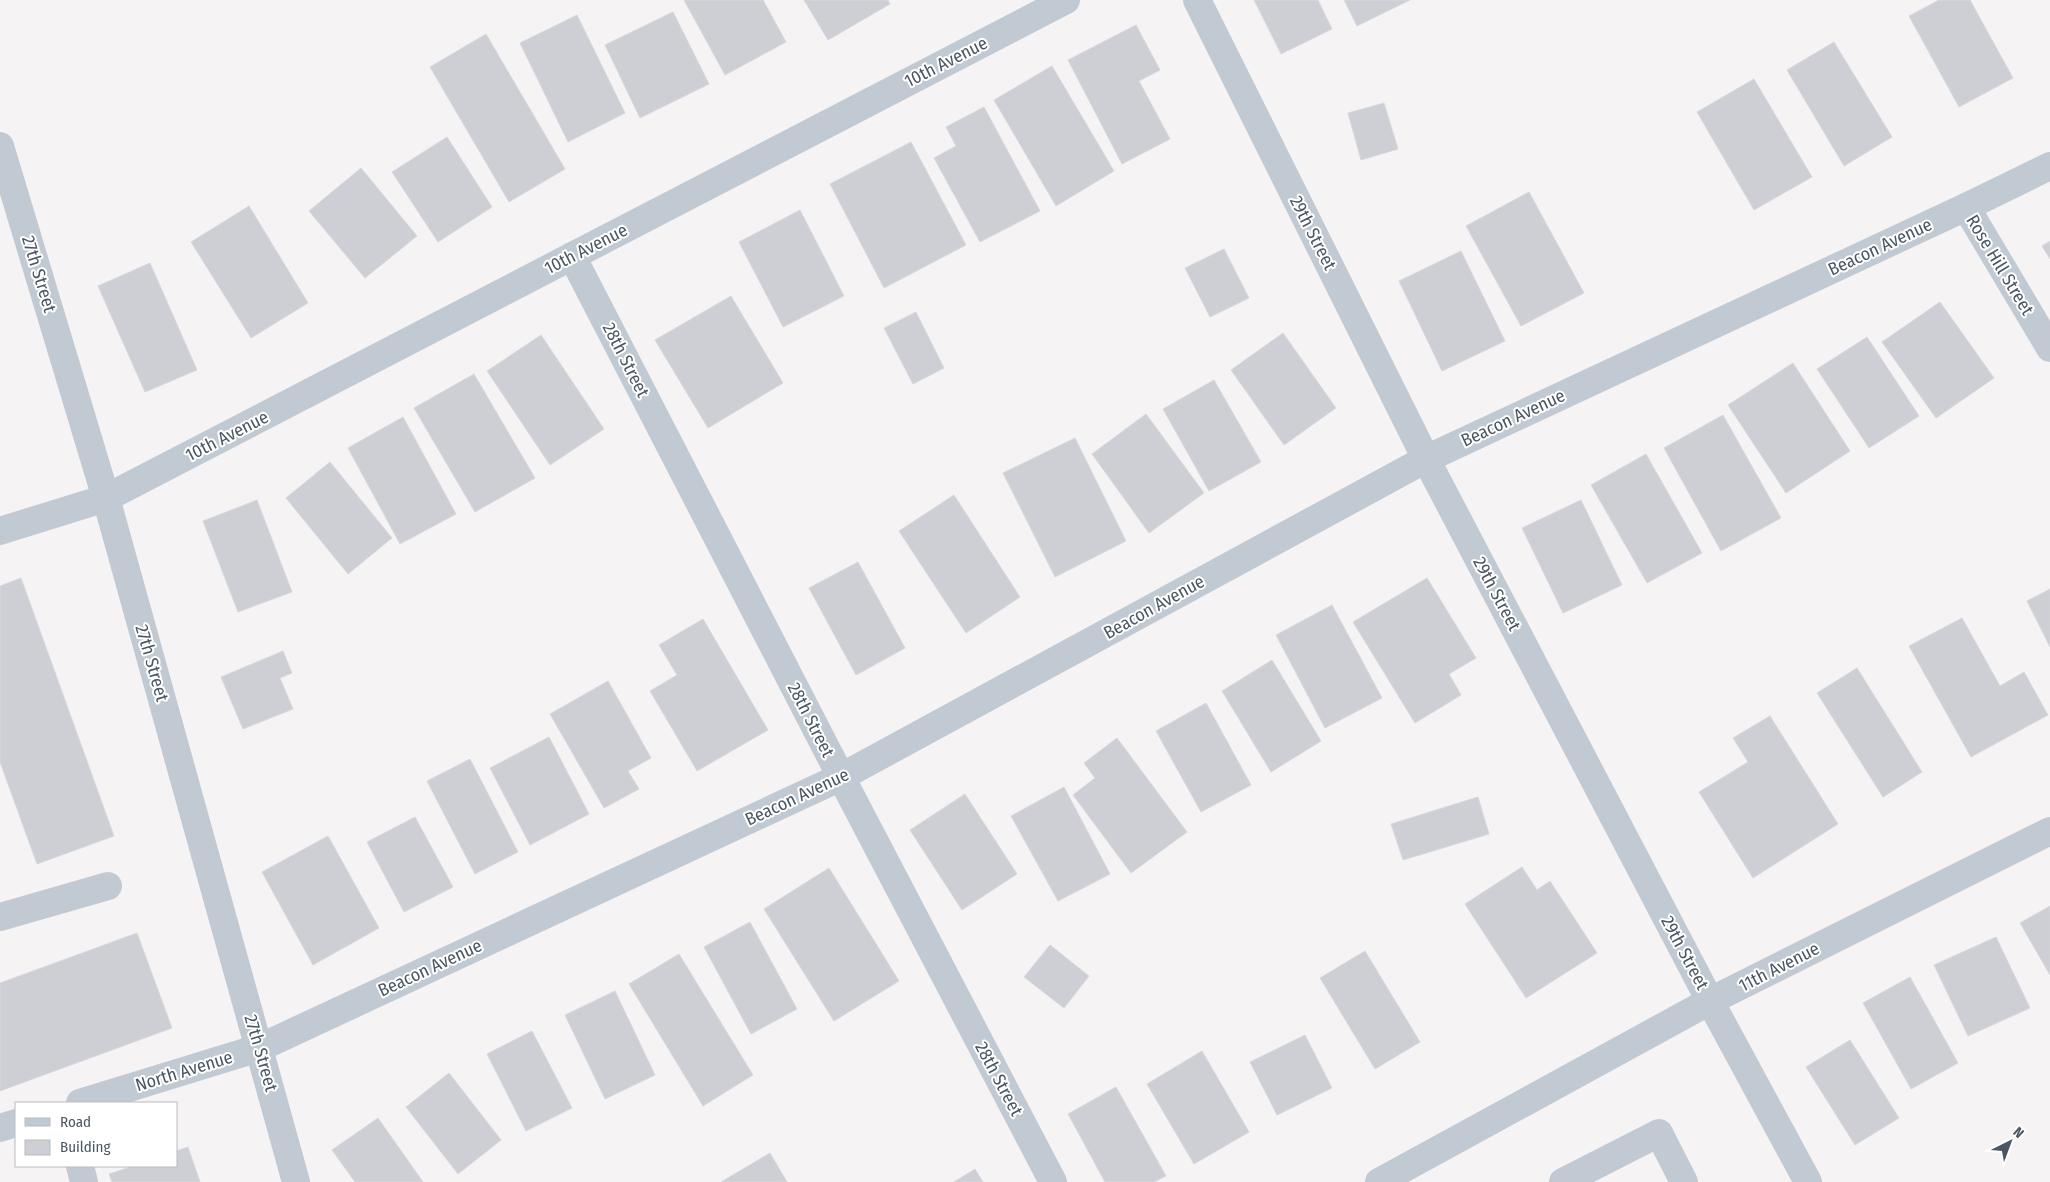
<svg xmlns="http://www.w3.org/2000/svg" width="2050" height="1182" font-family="'Fira Sans Condensed',sans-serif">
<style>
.building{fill:#cdcfd5;stroke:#d7d9de}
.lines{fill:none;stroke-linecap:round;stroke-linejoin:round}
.minor{stroke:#c1cad2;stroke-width:28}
.labels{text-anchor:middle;stroke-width:4;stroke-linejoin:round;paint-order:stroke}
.street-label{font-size:18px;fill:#4a5661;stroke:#fff}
</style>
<rect width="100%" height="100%" fill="#f5f3f3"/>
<g class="building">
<polygon points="684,0 763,0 786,42 725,75"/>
<polygon points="804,0 888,0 890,4 828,40"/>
<polygon points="1254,0 1318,0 1332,29 1281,54"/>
<polygon points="1344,0 1410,0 1357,26"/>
<polygon points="1939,0 1970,0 2013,78 1959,107 1909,16"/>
<polygon points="673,12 709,84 640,118 605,45"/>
<polygon points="577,15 625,113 568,142 520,43"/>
<polygon points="1136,25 1160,70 1139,81 1170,139 1122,164 1068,60"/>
<polygon points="486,34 565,169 509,202 430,67"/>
<polygon points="1834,42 1892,137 1844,166 1787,70"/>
<polygon points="1052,66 1114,171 1056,206 994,100"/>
<polygon points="1754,79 1812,177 1754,210 1697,112"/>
<polygon points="1384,103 1398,149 1361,160 1348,113"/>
<polygon points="984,107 1040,211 980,242 934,158 956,146 946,127"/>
<polygon points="447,137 492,207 438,242 392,172"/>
<polygon points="911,142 966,245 884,288 830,184"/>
<polygon points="361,168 417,236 365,278 309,211"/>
<polygon points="1529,192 1584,293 1521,326 1466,226"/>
<polygon points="249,206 308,303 251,338 191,242"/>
<polygon points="800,210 844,296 783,327 739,242"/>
<polygon points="2050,241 2050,259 2042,246"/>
<polygon points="1224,249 1249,298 1210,317 1185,268"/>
<polygon points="1461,251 1505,341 1442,371 1399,281"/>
<polygon points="150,263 197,370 145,392 98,286"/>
<polygon points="731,296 783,383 708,428 655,340"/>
<polygon points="1940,302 1994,378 1936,418 1882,342"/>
<polygon points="916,312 944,368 913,384 884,328"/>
<polygon points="1283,333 1336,408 1284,445 1231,370"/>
<polygon points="541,335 604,429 550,465 487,371"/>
<polygon points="1867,337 1919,416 1869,448 1817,369"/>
<polygon points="1793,363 1850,451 1786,493 1728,405"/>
<polygon points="474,374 535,478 475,512 414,408"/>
<polygon points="1214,380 1261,462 1209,491 1163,409"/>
<polygon points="1146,414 1204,493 1149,533 1092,454"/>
<polygon points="1723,415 1781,518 1721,551 1664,448"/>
<polygon points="403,417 456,514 400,544 348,448"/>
<polygon points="1075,438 1126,541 1055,577 1003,473"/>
<polygon points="1646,454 1702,553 1647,583 1591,485"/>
<polygon points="330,462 392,538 348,574 286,498"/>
<polygon points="954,495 1020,597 966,633 899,531"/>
<polygon points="257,500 292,592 238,612 203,521"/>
<polygon points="1581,500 1622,585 1563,613 1522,528"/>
<polygon points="858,562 905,648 856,675 809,588"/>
<polygon points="21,578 114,836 37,864 0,762 0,586"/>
<polygon points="1427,578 1476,658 1449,674 1461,695 1415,723 1353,622"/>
<polygon points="2050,589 2050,647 2027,601"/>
<polygon points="1332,605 1382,698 1325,728 1276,635"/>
<polygon points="1962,618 2000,686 2024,672 2048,715 1971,757 1909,646"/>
<polygon points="703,619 768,730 697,771 650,691 677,675 659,645"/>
<polygon points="283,651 292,673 280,678 293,709 243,729 221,677"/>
<polygon points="1272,660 1321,741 1271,772 1222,691"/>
<polygon points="1857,668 1922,772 1883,797 1817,693"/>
<polygon points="608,681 651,758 628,771 639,789 604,808 550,714"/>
<polygon points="1206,703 1251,785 1201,812 1156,731"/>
<polygon points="1770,716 1838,824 1753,878 1699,792 1748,762 1733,738"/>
<polygon points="549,737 589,814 530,845 490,768"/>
<polygon points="1117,738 1187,832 1131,873 1073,795 1095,778 1084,763"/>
<polygon points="470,759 518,852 475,874 427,781"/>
<polygon points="1064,787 1110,874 1058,901 1011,816"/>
<polygon points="965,794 1017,874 962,910 910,830"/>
<polygon points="1478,797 1489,834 1403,860 1391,824"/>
<polygon points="415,817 453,887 404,912 367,842"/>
<polygon points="328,836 379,928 313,965 262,872"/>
<polygon points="1522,867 1537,890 1550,881 1597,953 1526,998 1465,904"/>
<polygon points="829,868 899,981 834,1021 764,909"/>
<polygon points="2050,906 2050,975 2020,923"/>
<polygon points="750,922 797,1009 751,1034 704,947"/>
<polygon points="137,933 172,1028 0,1091 0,983"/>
<polygon points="1996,937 2030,1008 1968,1036 1934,965"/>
<polygon points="1050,945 1089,976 1064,1008 1024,977"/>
<polygon points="1365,951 1420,1042 1375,1069 1320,978"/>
<polygon points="679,954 753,1075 703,1106 629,984"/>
<polygon points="1910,977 1958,1063 1911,1089 1863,1003"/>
<polygon points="615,991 655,1075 605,1099 565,1015"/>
<polygon points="532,1031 572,1108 526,1131 487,1054"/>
<polygon points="1305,1035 1332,1088 1277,1115 1250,1062"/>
<polygon points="1850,1040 1899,1118 1855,1145 1806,1067"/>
<polygon points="1202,1051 1249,1132 1194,1164 1147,1084"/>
<polygon points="449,1073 501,1140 458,1174 406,1107"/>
<polygon points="1116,1087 1166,1176 1154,1182 1105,1182 1068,1114"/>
<polygon points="378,1118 423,1182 355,1182 332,1150"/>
<polygon points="188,1147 200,1182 112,1182 109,1174 133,1166 176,1166 176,1151"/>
<polygon points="770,1153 787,1182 721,1182"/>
<polygon points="975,1169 983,1182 954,1182"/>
</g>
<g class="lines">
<g class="minor">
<polyline points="1197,0 1426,459 1710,1001 1808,1182"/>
<polyline points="0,146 106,498 296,1182"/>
<polyline points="1966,207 2050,348"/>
<polyline points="572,256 841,777 1053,1182"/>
<polyline points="0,531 106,498 1066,0"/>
<polyline points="0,917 108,886"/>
<polyline points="80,1103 259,1048 841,777 1426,459 1966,207 2050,166"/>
<polyline points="0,1128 16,1123"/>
<polyline points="80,1166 84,1182"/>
<polyline points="1379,1182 1710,1001 2050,831"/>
<polyline points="1563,1182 1659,1133 1684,1182"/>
</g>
</g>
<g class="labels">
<g class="street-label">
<text transform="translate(946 62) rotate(-27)" y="6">10th Avenue</text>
<text transform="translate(1313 233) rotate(63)" y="6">29th Street</text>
<text transform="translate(1880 247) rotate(-25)" y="6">Beacon Avenue</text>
<text transform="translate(586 249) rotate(-27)" y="6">10th Avenue</text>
<text transform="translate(2000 265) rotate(59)" y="6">Rose Hill Street</text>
<text transform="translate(39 274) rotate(73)" y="6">27th Street</text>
<text transform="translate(626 360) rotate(63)" y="6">28th Street</text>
<text transform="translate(1513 418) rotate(-25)" y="6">Beacon Avenue</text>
<text transform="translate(227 436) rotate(-27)" y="6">10th Avenue</text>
<text transform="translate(1497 594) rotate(62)" y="6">29th Street</text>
<text transform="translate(1154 607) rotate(-29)" y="6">Beacon Avenue</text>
<text transform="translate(152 663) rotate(74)" y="6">27th Street</text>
<text transform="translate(811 720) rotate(63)" y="6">28th Street</text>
<text transform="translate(797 797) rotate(-25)" y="6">Beacon Avenue</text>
<text transform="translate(1685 953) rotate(62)" y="6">29th Street</text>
<text transform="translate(1779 967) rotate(-27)" y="6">11th Avenue</text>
<text transform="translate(430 968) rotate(-25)" y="6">Beacon Avenue</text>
<text transform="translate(261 1053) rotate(74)" y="6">27th Street</text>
<text transform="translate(184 1071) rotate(-17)" y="6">North Avenue</text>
<text transform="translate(999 1079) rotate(62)" y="6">28th Street</text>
</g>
</g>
<rect x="15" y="1102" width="162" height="65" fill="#ffffff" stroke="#b7bbc0"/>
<rect x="25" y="1118" width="25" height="8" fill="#c1cad2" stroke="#b7bbc0"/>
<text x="60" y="1127" font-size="15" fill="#4a5661">Road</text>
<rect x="25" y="1140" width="25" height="15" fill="#cdcfd5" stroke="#b7bbc0"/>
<text x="60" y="1152" font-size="15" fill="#4a5661">Building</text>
<g transform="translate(2010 1142) rotate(42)" stroke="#ffffff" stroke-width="4" paint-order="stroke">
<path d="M0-4L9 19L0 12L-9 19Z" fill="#4a5661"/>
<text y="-8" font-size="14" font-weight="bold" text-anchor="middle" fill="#4a5661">N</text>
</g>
</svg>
